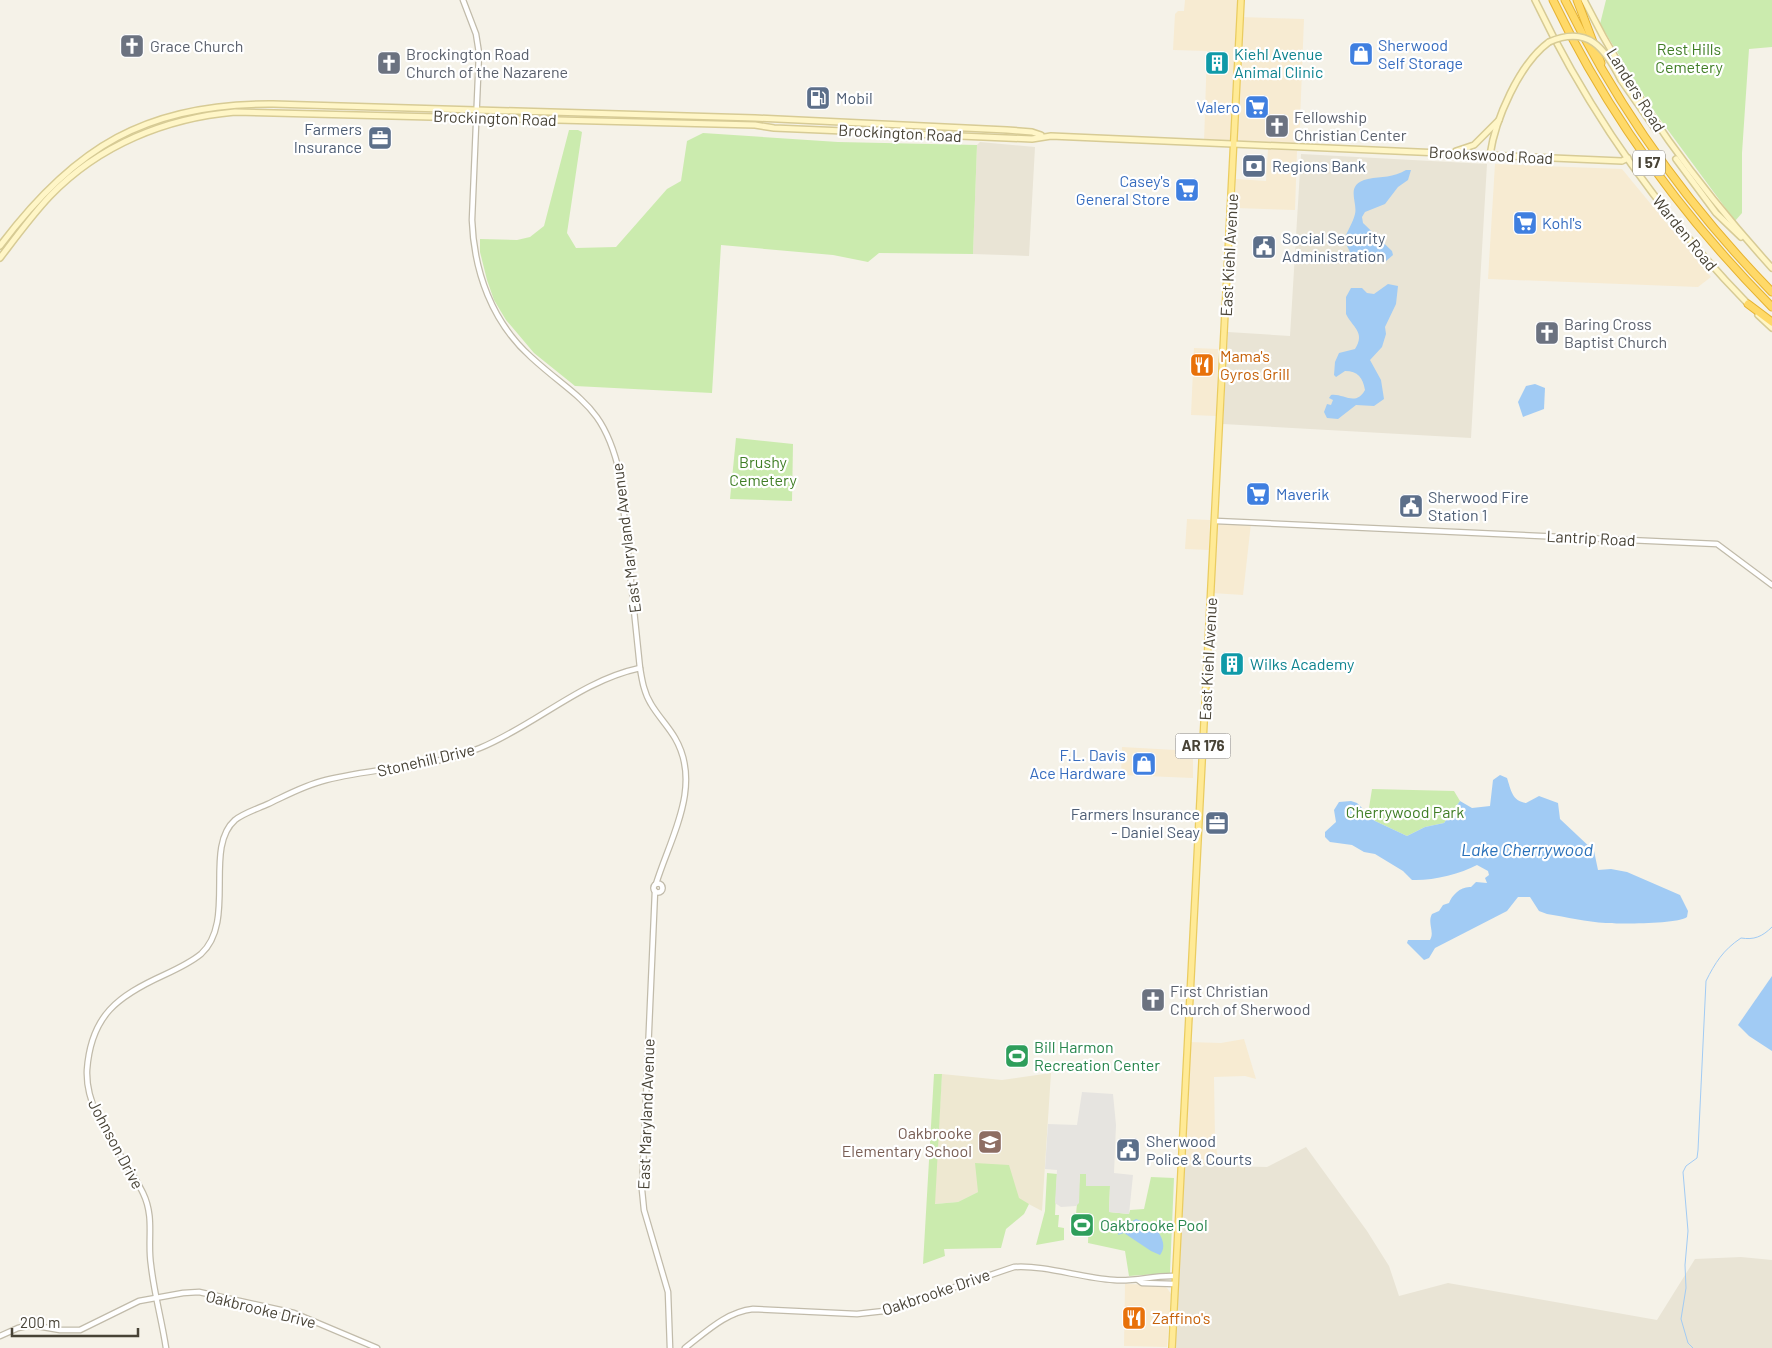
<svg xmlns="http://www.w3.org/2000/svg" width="1772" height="1348" font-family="Barlow,sans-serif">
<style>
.residential{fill:#e9e4d5}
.commercial{fill:#f7ebd2}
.education{fill:#eee8d1}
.green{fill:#cbebae}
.parking{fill:#e6e4e0}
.water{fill:#a1cbf4}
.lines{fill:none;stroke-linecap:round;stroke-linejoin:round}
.stream{stroke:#a1cbf4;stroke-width:1}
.tertiary-casing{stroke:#c1bbaa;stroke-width:7}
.secondary-casing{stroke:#d7cb95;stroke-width:8}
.primary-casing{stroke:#eacc60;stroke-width:8}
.motorway-casing{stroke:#e5b231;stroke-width:9}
.tertiary{stroke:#fff;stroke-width:4.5}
.secondary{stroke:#fff6c7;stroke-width:5}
.primary{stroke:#ffea96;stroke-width:5.5}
.motorway{stroke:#ffd968;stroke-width:7}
.secondary-bridge-casing{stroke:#d7cb95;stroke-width:8;stroke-linecap:butt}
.secondary-bridge{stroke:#fff6c7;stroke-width:5}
.labels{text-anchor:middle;stroke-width:4.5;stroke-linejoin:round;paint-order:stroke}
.shield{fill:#fff;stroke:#7f7b72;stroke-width:1}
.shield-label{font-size:15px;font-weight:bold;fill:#484336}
.shop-label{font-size:16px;fill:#366cbe;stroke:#fff;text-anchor:start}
.worship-label{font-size:16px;fill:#5b616d;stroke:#fff;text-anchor:start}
.park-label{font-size:16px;fill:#407e26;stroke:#fff}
.culture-label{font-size:16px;fill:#0d838f;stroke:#fff;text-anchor:start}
.street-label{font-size:16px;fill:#484336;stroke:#fff}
.service-label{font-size:16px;fill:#4e5e75;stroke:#fff;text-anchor:start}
.food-label{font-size:16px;fill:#c56008;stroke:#fff;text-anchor:start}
.leisure-label{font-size:16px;fill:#27864d;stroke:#fff;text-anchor:start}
.education-label{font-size:16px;fill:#785e54;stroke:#fff;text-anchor:end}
.water-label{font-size:18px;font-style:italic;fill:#2971ba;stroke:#fff}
</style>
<rect width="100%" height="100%" fill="#f5f2e8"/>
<g class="residential">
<polygon points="980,142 1035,147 1029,256 973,254 977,145"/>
<polygon points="1301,154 1487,164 1471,438 1223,424 1228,332 1290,336"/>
<polygon points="1306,1147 1367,1231 1389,1266 1399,1296 1448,1283 1657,1320 1695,1259 1741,1257 1772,1260 1772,1348 1172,1348 1181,1165 1267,1167"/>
</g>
<g class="commercial">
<polygon points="1185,0 1241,0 1240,17 1304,19 1299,147 1204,142 1207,51 1173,50 1175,14 1178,11 1184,11"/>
<polygon points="1268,149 1297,151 1295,210 1235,208 1236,179 1266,181"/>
<polygon points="1495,164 1622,169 1711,277 1698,287 1488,279"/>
<polygon points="1194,348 1218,349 1216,416 1191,415"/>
<polygon points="1187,519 1210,520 1209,550 1185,549"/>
<polygon points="1216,521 1251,523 1243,595 1212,593"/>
<polygon points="1122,747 1193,751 1193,778 1121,775"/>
<polygon points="1244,1039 1256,1079 1245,1076 1214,1077 1215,1140 1219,1165 1181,1165 1188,1042 1221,1043"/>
<polygon points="1125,1284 1161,1285 1167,1288 1171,1294 1167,1347 1124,1346"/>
</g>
<polygon class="education" points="1051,1073 1042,1211 1019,1199 978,1192 958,1202 934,1204 942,1074 1002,1080"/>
<g class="green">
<polygon points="1606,0 1772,0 1772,47 1749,49 1742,153 1742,213 1735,221 1651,107 1600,24"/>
<polygon points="569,130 578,130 582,132 567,233 576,248 616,247 667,189 681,181 687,141 703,133 838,142 977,145 973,254 879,253 868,262 833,255 721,245 712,393 575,386 534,353 506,320 494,300 487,280 480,252 480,239 517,240 530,237 544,226"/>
<polygon points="736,438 793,444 792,501 730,499"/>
<polygon points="1372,789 1454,791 1460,801 1444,823 1425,827 1407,836 1375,821 1368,814"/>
<polygon points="934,1074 942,1074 935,1204 958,1202 978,1192 975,1163 1009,1165 1019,1198 1029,1204 1024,1214 1006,1229 1001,1248 944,1249 945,1256 923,1264"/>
<polygon points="1047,1173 1057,1174 1055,1215 1059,1215 1058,1227 1064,1228 1064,1240 1036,1245 1045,1211"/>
<polygon points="1080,1174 1086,1174 1110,1186 1109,1212 1129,1214 1130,1210 1144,1209 1151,1177 1174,1178 1170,1273 1129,1276 1125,1251 1088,1243 1089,1216 1076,1214"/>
</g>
<polygon class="parking" points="1082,1092 1113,1094 1116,1125 1114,1173 1133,1175 1129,1214 1109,1212 1110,1186 1086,1186 1086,1174 1080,1174 1079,1203 1076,1206 1061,1207 1055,1203 1057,1170 1045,1169 1048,1124 1077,1125"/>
<g class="water">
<path d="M1406 170H1411L1408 180 1398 187 1385 204 1365 212 1362 217 1363 223 1392 251 1393 255 1386 261 1364 253 1352 256 1344 240C1347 231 1353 223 1355 214 1358 202 1344 184 1368 179 1382 176 1393 178 1406 170Z"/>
<path d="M1388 284 1398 286 1396 304 1385 327 1386 334 1382 347 1370 360 1381 380 1384 399 1374 406 1356 405 1338 419 1327 418 1324 412 1327 404 1331 405 1333 400 1329 398 1331 395C1343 393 1356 407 1365 390 1363 378 1358 371 1345 371L1336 377 1334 375 1335 362 1339 353 1355 349C1366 332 1352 327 1346 314V297L1351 288H1362L1367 293 1374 294Z"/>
<polygon points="1535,384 1545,388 1544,409 1523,417 1518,402 1526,386"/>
<path d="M1500 775 1507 778C1511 790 1512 801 1526 803L1539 796 1558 803 1560 819 1594 851 1598 870 1611 869 1627 872 1680 895 1688 911 1687 917C1678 924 1620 924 1606 923 1586 922 1567 917 1547 914L1539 911 1530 897H1518L1507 911 1435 948 1429 958 1424 960 1407 943 1408 940H1430C1435 932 1427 923 1432 914L1439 911 1443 905 1449 903C1452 895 1461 886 1471 887L1476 882 1487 883 1485 878 1489 875 1488 871 1477 865C1460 874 1432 881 1412 880L1403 871 1375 854 1364 852 1352 845 1330 842 1325 837V832L1336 822 1334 810 1339 802 1351 801 1357 803 1375 821 1407 836 1425 827 1444 823 1460 801 1472 808 1490 806 1493 780Z"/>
<polygon points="1772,976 1772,1051 1749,1036 1738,1025"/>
<path d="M1136 1219 1155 1226C1160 1235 1168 1245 1160 1255L1151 1251 1124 1233 1118 1235 1120 1228Z"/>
</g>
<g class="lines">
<path class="stream" d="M1693 1348 1688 1343 1681 1319 1686 1288 1685 1265 1688 1231 1683 1172 1686 1166 1697 1158 1698 1150 1706 981C1715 963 1723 950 1741 938 1754 940 1762 937 1772 927"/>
<defs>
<g id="tertiary">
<path d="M463 0 476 34 479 53 472 220C474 272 492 322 531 357 579 401 604 404 620 475L640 668C642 680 644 693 651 704 658 716 668 726 675 738 703 786 670 838 656 884"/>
<polyline points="1216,521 1717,544 1772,585"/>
<circle cx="658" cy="888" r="4.5"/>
<polyline points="655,891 642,1190 644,1210 668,1292 670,1348"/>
<polyline points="1138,1280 1142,1283 1175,1284"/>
<polyline points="0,1336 18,1328 31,1325 60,1330 80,1330 139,1301 183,1293 199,1292 294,1313 377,1348"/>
<path d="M166 1348C162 1321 154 1293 151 1265 147 1240 155 1218 143 1193 124 1154 85 1116 87 1070 91 1015 118 996 164 975 177 969 190 963 201 954 237 921 203 848 235 820 244 813 257 809 268 804 287 795 305 785 326 780 377 767 431 768 480 748 536 725 580 681 640 668"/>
<path d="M685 1348C706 1332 726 1312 753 1309L857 1314 884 1311 1014 1267C1047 1265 1080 1278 1114 1280 1135 1282 1153 1275 1175 1276"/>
</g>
<g id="secondary">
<path d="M1535 0C1589 113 1662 216 1749 305"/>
<path d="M1584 0C1634 100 1697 185 1772 268"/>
<polyline points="1621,80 1656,130"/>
<polyline points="1456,151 1474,145 1499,120"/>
<path d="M1490 155C1495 120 1519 64 1549 42"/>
<polyline points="1676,159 1716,213 1741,237"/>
<path d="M0 246C74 147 147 103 273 104L755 118 1007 130 1032 132 1041 135"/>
<path d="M0 258C16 237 32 215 50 196 99 145 166 118 235 112L755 125 774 128 1032 139 1051 136 1622 161 1628 158"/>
<polyline points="1758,315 1772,328"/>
</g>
<polyline id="primary" points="1172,1348 1241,0"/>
<g id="motorway">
<path d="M1553 0C1608 115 1683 217 1772 307"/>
<path d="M1565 0C1618 108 1688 206 1772 292"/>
<polyline points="1577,0 1601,63"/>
<polyline points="1748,304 1772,322"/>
</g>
</defs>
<use href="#tertiary" class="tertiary-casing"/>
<use href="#secondary" class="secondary-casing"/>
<use href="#primary" class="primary-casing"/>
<use href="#motorway" class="motorway-casing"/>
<use href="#tertiary" class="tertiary"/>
<use href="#secondary" class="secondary"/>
<use href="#primary" class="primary"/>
<use href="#motorway" class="motorway"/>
<defs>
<path id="secondary-bridge" d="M1549 42C1588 25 1605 48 1621 80"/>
</defs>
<use href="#secondary-bridge" class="secondary-bridge-casing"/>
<use href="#secondary-bridge" class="secondary-bridge"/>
</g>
<defs>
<symbol id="church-square" viewBox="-11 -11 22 22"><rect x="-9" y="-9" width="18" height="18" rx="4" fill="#6b7280" stroke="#fff"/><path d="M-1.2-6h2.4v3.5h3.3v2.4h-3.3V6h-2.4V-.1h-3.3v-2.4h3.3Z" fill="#fff"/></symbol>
<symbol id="shop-square" viewBox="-11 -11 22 22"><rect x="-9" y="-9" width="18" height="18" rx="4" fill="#3f7fe0" stroke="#fff"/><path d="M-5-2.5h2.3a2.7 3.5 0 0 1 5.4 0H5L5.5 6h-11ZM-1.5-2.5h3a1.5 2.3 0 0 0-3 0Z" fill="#fff"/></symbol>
<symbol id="building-square" viewBox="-11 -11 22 22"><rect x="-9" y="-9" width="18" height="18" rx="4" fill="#0f9aa8" stroke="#fff"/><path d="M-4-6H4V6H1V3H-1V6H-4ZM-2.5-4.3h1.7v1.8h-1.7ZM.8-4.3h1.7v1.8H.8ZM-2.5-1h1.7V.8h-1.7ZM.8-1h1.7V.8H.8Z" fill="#fff"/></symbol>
<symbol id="fuel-square" viewBox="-11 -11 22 22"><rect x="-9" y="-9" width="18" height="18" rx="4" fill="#5c6f8a" stroke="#fff"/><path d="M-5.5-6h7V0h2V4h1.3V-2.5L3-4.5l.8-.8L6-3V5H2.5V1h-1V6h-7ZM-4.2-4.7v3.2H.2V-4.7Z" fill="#fff"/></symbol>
<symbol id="supermarket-square" viewBox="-11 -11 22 22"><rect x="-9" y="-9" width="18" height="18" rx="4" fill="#3f7fe0" stroke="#fff"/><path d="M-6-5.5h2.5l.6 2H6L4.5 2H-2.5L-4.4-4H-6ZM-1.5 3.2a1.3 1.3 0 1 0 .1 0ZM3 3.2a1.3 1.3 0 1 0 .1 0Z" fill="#fff"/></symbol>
<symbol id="office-square" viewBox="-11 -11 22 22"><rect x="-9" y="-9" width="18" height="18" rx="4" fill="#5c6f8a" stroke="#fff"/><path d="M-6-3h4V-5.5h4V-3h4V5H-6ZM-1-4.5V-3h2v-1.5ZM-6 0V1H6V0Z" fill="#fff"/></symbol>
<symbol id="bank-square" viewBox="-11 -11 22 22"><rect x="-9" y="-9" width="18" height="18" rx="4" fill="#5c6f8a" stroke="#fff"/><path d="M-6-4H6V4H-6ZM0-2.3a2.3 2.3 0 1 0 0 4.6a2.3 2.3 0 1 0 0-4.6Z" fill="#fff"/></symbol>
<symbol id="civic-square" viewBox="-11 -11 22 22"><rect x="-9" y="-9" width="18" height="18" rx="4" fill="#5c6f8a" stroke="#fff"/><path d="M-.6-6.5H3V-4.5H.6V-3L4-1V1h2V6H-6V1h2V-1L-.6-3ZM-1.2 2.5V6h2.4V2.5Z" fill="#fff"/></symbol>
<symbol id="restaurant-square" viewBox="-11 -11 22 22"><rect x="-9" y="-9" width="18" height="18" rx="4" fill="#e8710a" stroke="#fff"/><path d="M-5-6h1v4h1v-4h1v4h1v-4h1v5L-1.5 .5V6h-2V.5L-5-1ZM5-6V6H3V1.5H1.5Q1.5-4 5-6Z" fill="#fff"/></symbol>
<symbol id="stadium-square" viewBox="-11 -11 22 22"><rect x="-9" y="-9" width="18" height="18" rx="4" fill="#2e9e5b" stroke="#fff"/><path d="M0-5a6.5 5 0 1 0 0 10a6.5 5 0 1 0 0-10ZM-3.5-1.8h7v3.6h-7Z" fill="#fff"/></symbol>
<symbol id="school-square" viewBox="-11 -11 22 22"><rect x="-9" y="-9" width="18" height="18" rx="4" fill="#8d6e63" stroke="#fff"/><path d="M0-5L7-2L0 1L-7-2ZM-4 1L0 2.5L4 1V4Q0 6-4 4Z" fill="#fff"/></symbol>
</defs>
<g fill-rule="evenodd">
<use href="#church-square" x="118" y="32" width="28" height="28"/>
<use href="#shop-square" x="1347" y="40" width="28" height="28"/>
<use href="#church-square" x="375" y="49" width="28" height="28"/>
<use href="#building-square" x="1203" y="49" width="28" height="28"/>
<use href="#fuel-square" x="804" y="84" width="28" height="28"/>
<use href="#supermarket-square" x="1243" y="93" width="28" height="28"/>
<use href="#church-square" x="1263" y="112" width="28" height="28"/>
<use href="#office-square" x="366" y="124" width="28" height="28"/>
<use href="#bank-square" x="1240" y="152" width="28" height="28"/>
<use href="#supermarket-square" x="1173" y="176" width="28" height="28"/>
<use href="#supermarket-square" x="1511" y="209" width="28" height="28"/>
<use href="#civic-square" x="1250" y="233" width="28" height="28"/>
<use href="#church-square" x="1533" y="319" width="28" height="28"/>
<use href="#restaurant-square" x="1188" y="351" width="28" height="28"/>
<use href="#supermarket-square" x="1244" y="480" width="28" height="28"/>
<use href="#civic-square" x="1397" y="492" width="28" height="28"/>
<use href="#building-square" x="1218" y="650" width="28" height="28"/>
<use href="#shop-square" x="1130" y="750" width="28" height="28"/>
<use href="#office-square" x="1203" y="809" width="28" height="28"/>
<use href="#church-square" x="1139" y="986" width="28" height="28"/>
<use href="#stadium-square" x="1003" y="1042" width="28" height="28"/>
<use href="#school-square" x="976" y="1128" width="28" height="28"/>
<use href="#civic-square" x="1114" y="1136" width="28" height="28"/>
<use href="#stadium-square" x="1068" y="1211" width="28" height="28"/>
<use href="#restaurant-square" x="1120" y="1304" width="28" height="28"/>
</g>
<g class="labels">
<g class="shield">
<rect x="1633" y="150.5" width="32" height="25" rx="4"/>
<rect x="1175.5" y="733.5" width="55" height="25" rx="4"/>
</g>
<g class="shield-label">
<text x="1649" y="168">I 57</text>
<text x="1203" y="751">AR 176</text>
</g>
<g class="shop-label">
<text x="1378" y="51">Sherwood<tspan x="1378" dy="18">Self Storage</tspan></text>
<text x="1240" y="113" text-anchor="end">Valero</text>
<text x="1170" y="187" text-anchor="end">Casey's<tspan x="1170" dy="18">General Store</tspan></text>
<text x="1542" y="229">Kohl's</text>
<text x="1276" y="500">Maverik</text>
<text x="1126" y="761" text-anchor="end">F.L. Davis<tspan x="1126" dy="18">Ace Hardware</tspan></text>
</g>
<g class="worship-label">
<text x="150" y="52">Grace Church</text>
<text x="406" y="60">Brockington Road<tspan x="406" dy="18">Church of the Nazarene</tspan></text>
<text x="1294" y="123">Fellowship<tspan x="1294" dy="18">Christian Center</tspan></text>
<text x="1564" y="330">Baring Cross<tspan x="1564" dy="18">Baptist Church</tspan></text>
<text x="1170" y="997">First Christian<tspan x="1170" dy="18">Church of Sherwood</tspan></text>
</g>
<g class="park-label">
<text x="1689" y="55">Rest Hills<tspan x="1689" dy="18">Cemetery</tspan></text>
<text x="763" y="468">Brushy<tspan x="763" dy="18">Cemetery</tspan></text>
<text x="1405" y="818">Cherrywood Park</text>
</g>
<g class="culture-label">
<text x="1234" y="60">Kiehl Avenue<tspan x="1234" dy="18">Animal Clinic</tspan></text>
<text x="1250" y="670">Wilks Academy</text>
</g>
<g class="street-label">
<text transform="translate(1636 90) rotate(58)" y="6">Landers Road</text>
<text transform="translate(495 118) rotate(2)" y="6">Brockington Road</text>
<text transform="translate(900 133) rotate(3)" y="6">Brockington Road</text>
<text transform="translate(1491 155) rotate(3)" y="6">Brookswood Road</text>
<text transform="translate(1685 233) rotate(51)" y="6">Warden Road</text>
<text transform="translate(1229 255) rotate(-87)" y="6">East Kiehl Avenue</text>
<text transform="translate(626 538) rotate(-97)" y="6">East Maryland Avenue</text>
<text transform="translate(1591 538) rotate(3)" y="6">Lantrip Road</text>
<text transform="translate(1208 659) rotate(-87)" y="6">East Kiehl Avenue</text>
<text transform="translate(426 760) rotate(-13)" y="6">Stonehill Drive</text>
<text transform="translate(646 1114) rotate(-88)" y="6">East Maryland Avenue</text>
<text transform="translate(116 1144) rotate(62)" y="6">Johnson Drive</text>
<text transform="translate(936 1292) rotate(-19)" y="6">Oakbrooke Drive</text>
<text transform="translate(261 1309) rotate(14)" y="6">Oakbrooke Drive</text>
</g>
<g class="service-label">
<text x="836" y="104">Mobil</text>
<text x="362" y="135" text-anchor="end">Farmers<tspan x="362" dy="18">Insurance</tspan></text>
<text x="1272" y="172">Regions Bank</text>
<text x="1282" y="244">Social Security<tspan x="1282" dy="18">Administration</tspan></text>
<text x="1428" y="503">Sherwood Fire<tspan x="1428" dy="18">Station 1</tspan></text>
<text x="1200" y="820" text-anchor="end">Farmers Insurance<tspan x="1200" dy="18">- Daniel Seay</tspan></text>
<text x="1146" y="1147">Sherwood<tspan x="1146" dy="18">Police &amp; Courts</tspan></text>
</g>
<g class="food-label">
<text x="1220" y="362">Mama's<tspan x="1220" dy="18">Gyros Grill</tspan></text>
<text x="1152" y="1324">Zaffino's</text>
</g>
<g class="leisure-label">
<text x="1034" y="1053">Bill Harmon<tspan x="1034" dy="18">Recreation Center</tspan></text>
<text x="1100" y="1231">Oakbrooke Pool</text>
</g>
<g class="education-label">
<text x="972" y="1139">Oakbrooke<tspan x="972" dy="18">Elementary School</tspan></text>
</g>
<g class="water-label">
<text x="1527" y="856">Lake Cherrywood</text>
</g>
</g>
<path d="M12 1328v8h126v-8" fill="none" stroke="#484336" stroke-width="2.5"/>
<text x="20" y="1328" font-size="15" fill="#484336" stroke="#ffffff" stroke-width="4" paint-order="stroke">200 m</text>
</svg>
